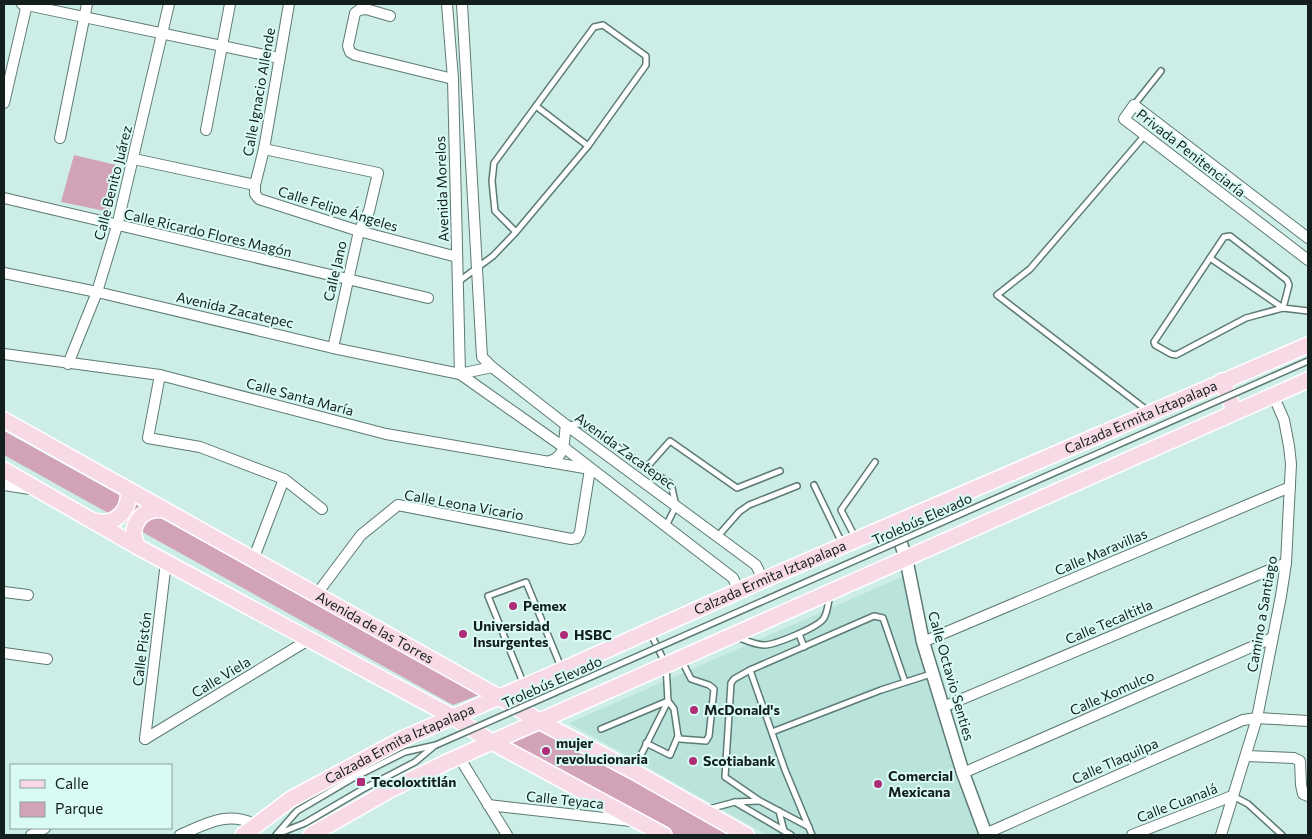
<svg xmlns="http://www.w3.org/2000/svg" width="1312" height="839" font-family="Commissioner,sans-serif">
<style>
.built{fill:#bae3dc}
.green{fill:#d2a3b8}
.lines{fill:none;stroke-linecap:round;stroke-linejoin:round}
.service-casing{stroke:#5d7a75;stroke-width:8}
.minor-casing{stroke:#5d7a75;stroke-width:12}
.tertiary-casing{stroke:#5d7a75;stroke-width:15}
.primary-casing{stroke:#fff;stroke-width:18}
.service{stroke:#fff;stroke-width:5}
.minor{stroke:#fff;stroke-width:10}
.tertiary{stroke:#fff;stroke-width:12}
.primary{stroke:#f8d9e6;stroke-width:15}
.service-bridge-casing{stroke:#5d7a75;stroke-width:8;stroke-linecap:butt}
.service-bridge{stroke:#fff;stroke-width:5}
.poi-dot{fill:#af2c76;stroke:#dafaf5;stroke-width:2}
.labels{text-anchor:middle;stroke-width:4;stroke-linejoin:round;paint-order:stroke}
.street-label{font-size:14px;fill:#131f1d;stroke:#dafaf5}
.poi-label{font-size:14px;font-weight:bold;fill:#131f1d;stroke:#dafaf5;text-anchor:start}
</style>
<rect width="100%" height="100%" fill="#cdede7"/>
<polygon class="built" points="904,576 927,679 981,835 767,835 569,723"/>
<g class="green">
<polygon points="74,155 120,166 110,212 61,202"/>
<polygon points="4,431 479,695 453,705 4,455"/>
<polygon points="542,730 732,835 674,835 508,744"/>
</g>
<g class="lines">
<defs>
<g id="service">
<polyline points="1134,105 1161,71"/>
<polyline points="536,106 588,146"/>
<polyline points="1145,135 1030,269 997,295 1148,411"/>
<polyline points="1210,258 1283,308"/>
<polyline points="458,282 493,256 516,232 588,146 646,65 646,56 603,25 594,27 494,163 492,181 495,211 516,232"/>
<polyline points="1283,308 1289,285 1287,280 1230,236 1224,237 1154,342 1155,345 1171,354 1176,355 1246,318 1283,308 1308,311"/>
<polyline points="566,425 578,424 585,425 671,484 676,506 666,526"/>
<polyline points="647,467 670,441 737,488 780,471"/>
<polyline points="814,485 842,543"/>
<polyline points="718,536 739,512 749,505 797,486"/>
<polyline points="855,537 841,510 875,462"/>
<polyline points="799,634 804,647"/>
<path d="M737 637C745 640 755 645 764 645 775 645 819 627 824 618 828 611 828 602 830 595"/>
<polyline points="750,670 785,770 812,835"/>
<polyline points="524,685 488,596 526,582 561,667"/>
<polyline points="601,729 668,701 674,709 678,736 680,739 706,741 709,736 714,689 709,685 691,679 682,661"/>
<polyline points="772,732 881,690 931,674"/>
<polyline points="646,743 670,755 678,736"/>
<polyline points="634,769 668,701 666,665 650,632"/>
<polyline points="1233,796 1248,804 1282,835"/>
<polyline points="735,802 791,835"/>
<polyline points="709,809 735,802 759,801"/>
<polyline points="779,811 784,831"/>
<polyline points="809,827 760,801 725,777 731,683 734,679 750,670 874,616 883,618 905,682"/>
<polyline points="280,833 305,823 363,789 415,762 433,747"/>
<polyline points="276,835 297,811 353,778 405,752 436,745"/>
</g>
<g id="minor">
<polyline points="22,4 279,58"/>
<polyline points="447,4 453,79 460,374 562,446 733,578 739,591"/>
<polyline points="462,4 482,357 492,367 566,425 756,565 763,580"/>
<polyline points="390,16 366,9 359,10 355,13 348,46 350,52 355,55 453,79"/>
<polyline points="4,103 27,4"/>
<polyline points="206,130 230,4"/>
<polyline points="60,138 87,4"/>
<polyline points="264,149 378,173 369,211 359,231 333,348"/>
<polyline points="134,159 255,185 255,194 259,199 359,231 457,257"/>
<polyline points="255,185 264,149 289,4"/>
<polyline points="4,198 428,298"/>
<polyline points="1308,238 1134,105 1124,119 1308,260"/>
<polyline points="4,273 97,292 333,348 460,374 492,367"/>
<polyline points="4,354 160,375 386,434 590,469 580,532 577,538 571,539 398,505 361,535 316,595"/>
<polyline points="68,364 97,292 117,226 169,4"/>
<polyline points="160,375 148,438 200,447 284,479 322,509"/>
<path d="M547 462C567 457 563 443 566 425"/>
<polyline points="4,485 30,489"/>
<polyline points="253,560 284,479"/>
<polyline points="4,592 28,595"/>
<polyline points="923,642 1290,487"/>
<polyline points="4,653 47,659"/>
<polyline points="943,707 1286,563"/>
<polyline points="145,739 310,639"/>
<polyline points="145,739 166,562"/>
<polyline points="1246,756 1294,758 1300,761 1301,785 1303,794 1308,796"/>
<polyline points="459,757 507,835"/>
<polyline points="963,773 1272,638"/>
<polyline points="488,805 631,821"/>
<polyline points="985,834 1243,720 1257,718 1308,721"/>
<polyline points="31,835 45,828"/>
<path d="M180 835C206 824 228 810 256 825"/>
<polyline points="1132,835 1232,796"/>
<polyline points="1221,835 1257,718 1281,596 1286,563 1291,464 1289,446 1284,420 1273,395"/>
</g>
<polyline id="tertiary" points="894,524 906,558 923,642 963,773 986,835"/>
<g id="primary">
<polyline points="1222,381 1235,412"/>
<path id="s1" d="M4 420 499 697 539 721 633 771 746 835"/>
<polyline points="4,470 138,547 453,717 492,742 664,835"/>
<path d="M95 521C115 527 131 510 128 490"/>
<path d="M138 547C126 527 142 506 164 510"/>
<path id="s2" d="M243 835 291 799 404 738 562 670 763 580 1308 345"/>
<polyline points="311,835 390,790 445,763 1308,380"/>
</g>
</defs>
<use href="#service" class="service-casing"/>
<use href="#minor" class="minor-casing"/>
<use href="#tertiary" class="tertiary-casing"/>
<use href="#primary" class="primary-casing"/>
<use href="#service" class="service"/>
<use href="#minor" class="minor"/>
<use href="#tertiary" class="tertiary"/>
<use href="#primary" class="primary"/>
<defs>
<polyline id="service-bridge" points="436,745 1308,361"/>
</defs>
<use href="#service-bridge" class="service-bridge-casing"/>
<use href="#service-bridge" class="service-bridge"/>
</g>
<g class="poi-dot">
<circle cx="513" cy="606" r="5"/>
<circle cx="463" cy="634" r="5"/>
<circle cx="564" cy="635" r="5"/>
<circle cx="694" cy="710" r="5"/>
<circle cx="546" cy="751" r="5"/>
<circle cx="693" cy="761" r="5"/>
<rect x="356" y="777" width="10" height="10" rx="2.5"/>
<circle cx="878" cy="784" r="5"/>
</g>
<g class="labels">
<g class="street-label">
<text transform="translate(259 92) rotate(-80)" y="5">Calle Ignacio Allende</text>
<text transform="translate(1191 153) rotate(38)" y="5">Privada Penitenciaría</text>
<text transform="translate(113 183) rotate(-76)" y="5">Calle Benito Juárez</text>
<text transform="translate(442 189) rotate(-92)" y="5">Avenida Morelos</text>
<text transform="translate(338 209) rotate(17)" y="5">Calle Felipe Ángeles</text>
<text transform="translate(208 233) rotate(13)" y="5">Calle Ricardo Flores Magón</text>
<text transform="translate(335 271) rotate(-77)" y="5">Calle Jano</text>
<text transform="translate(235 310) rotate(13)" y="5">Avenida Zacatepec</text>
<text transform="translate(300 397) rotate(15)" y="5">Calle Santa María</text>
<text dy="5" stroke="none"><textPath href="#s2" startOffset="992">Calzada Ermita Iztapalapa</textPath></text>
<text transform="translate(625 451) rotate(36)" y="5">Avenida Zacatepec</text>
<text transform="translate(464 505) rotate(10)" y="5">Calle Leona Vicario</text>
<text transform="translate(922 519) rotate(-24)" y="5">Trolebús Elevado</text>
<text transform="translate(1101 552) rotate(-23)" y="5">Calle Maravillas</text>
<text dy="5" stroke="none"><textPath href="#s2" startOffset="588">Calzada Ermita Iztapalapa</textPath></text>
<text transform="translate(1262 614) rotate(-80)" y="5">Camino a Santiago</text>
<text transform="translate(1109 622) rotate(-23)" y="5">Calle Tecaltitla</text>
<text dy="5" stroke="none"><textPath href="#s1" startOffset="425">Avenida de las Torres</textPath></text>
<text transform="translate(142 649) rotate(-83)" y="5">Calle Pistón</text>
<text transform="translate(951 676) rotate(74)" y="5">Calle Octavio Senties</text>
<text transform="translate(221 677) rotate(-31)" y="5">Calle Viela</text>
<text transform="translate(552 682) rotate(-24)" y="5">Trolebús Elevado</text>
<text transform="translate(1112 693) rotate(-24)" y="5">Calle Xomulco</text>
<text dy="5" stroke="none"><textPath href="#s2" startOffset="182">Calzada Ermita Iztapalapa</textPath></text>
<text transform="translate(1115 761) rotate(-24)" y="5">Calle Tlaquilpa</text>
<text transform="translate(565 800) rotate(6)" y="5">Calle Teyaca</text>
<text transform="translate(1177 803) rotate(-21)" y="5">Calle Cuanalá</text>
</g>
<g class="poi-label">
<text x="523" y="611">Pemex</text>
<text x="473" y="631">Universidad<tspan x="473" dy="16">Insurgentes</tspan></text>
<text x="574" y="640">HSBC</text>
<text x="704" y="715">McDonald's</text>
<text x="556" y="748">mujer<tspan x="556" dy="16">revolucionaria</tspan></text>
<text x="703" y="766">Scotiabank</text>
<text x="888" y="781">Comercial<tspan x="888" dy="16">Mexicana</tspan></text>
<text x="371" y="787">Tecoloxtitlán</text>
</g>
</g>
<rect width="1312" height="839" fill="none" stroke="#131f1d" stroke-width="10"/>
<rect x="10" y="764" width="162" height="65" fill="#dafaf5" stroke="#8aa29f"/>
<rect x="20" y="780" width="25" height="8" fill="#f8d9e6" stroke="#8aa29f"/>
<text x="55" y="789" font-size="15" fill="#131f1d">Calle</text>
<rect x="20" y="802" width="25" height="15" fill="#d2a3b8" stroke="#8aa29f"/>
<text x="55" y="814" font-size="15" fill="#131f1d">Parque</text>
</svg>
